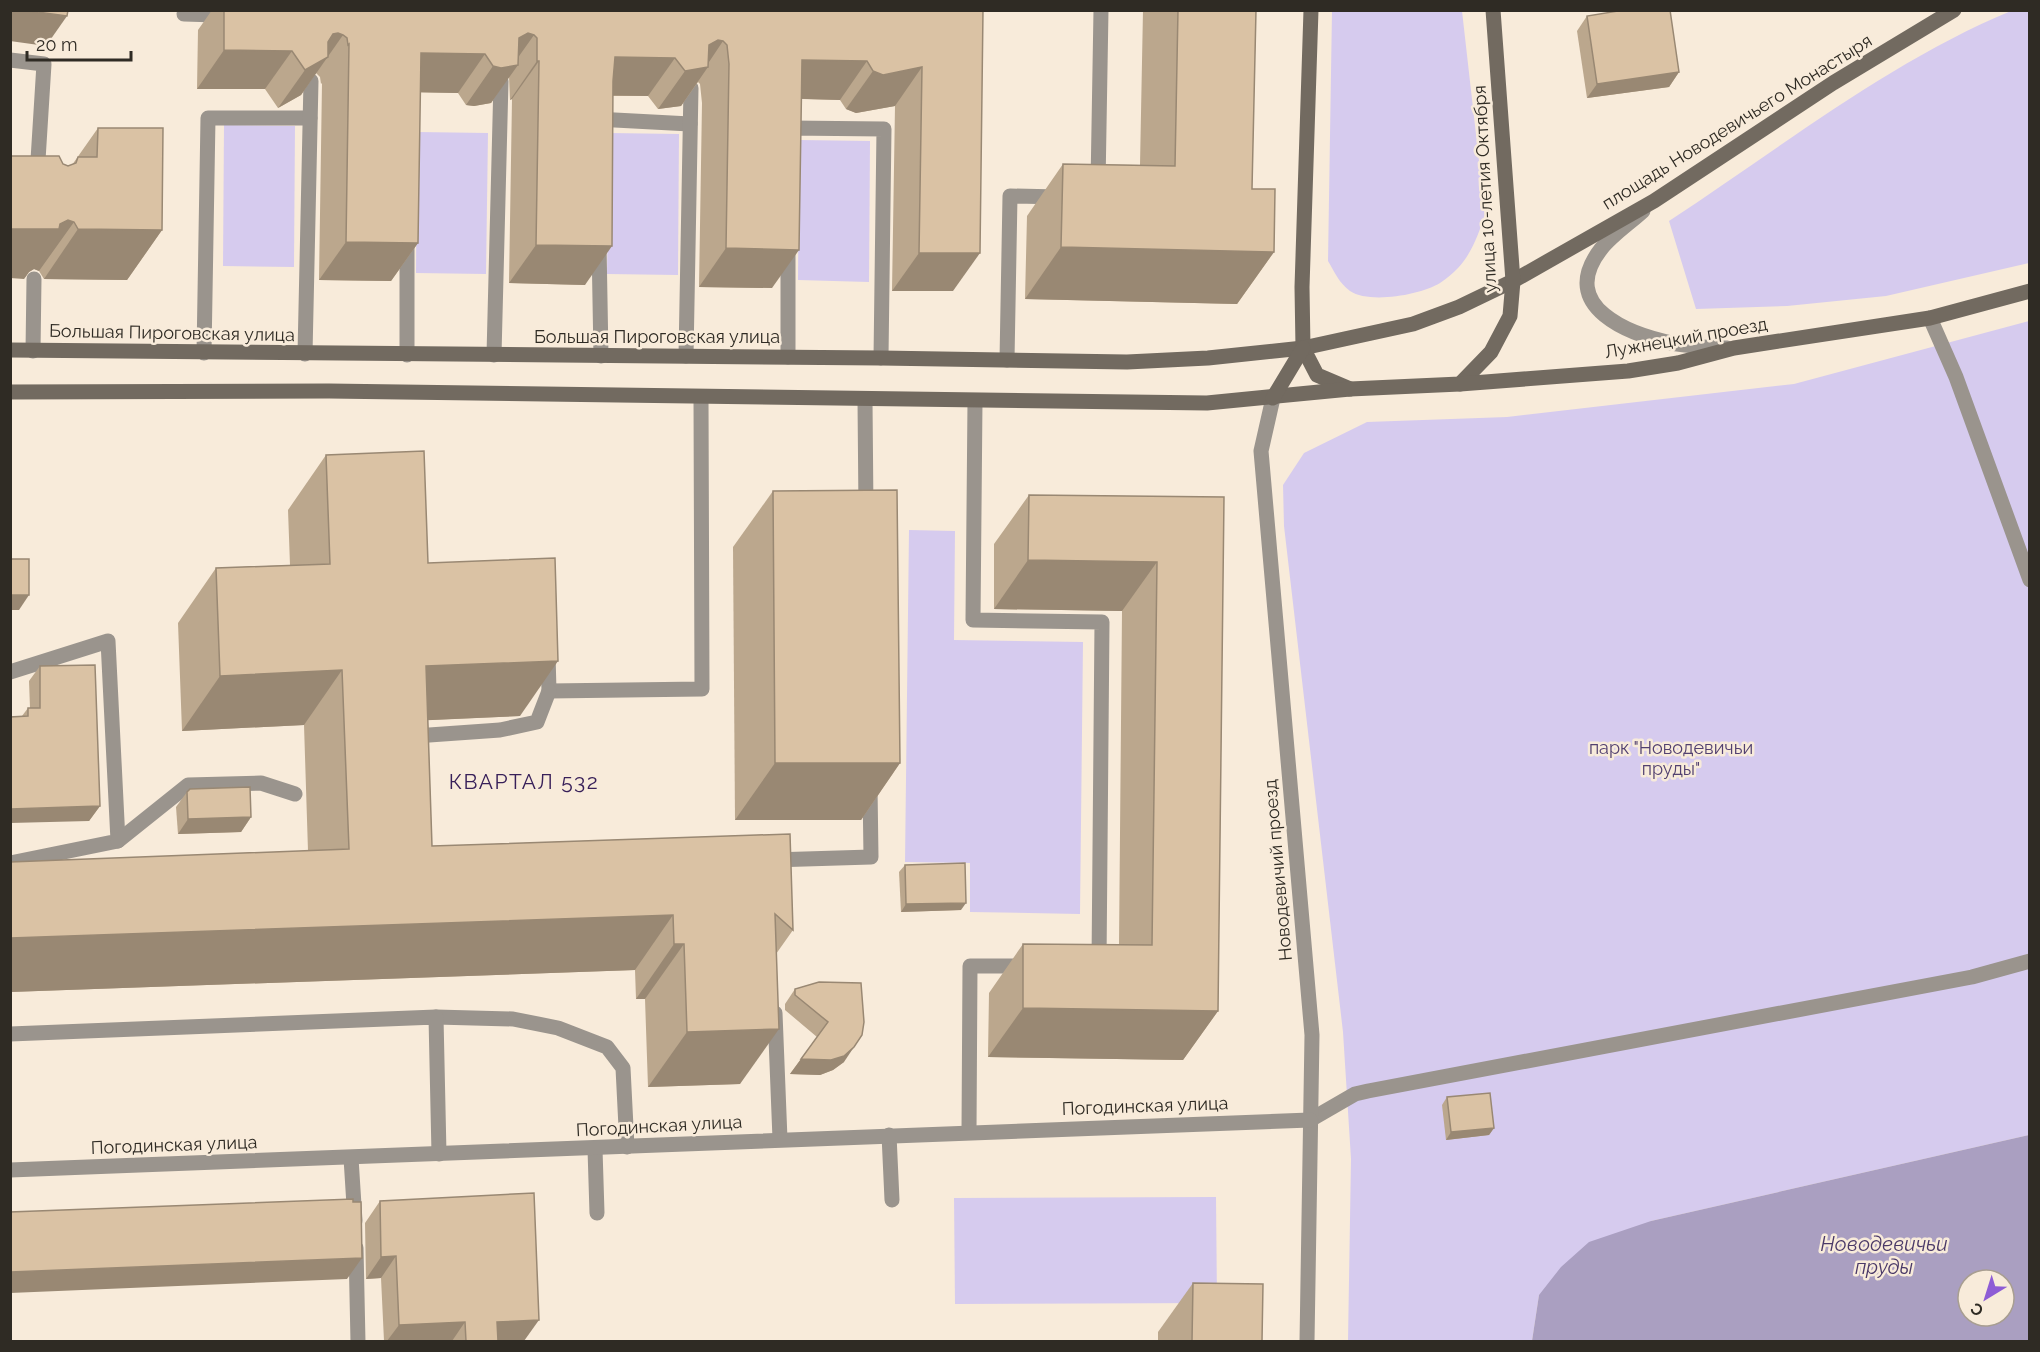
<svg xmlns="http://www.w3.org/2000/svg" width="2040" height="1352" font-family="Raleway,sans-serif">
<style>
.green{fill:#d6cbee}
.water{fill:#aa9fc1;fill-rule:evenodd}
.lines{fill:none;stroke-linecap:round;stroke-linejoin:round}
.lane{stroke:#9a948d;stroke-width:15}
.street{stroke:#9a948d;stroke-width:15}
.secondary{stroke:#726a60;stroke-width:15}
.wall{fill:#bba78d}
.shaded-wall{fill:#998873}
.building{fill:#dac2a4;stroke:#998873;stroke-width:1.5}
.labels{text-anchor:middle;stroke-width:5;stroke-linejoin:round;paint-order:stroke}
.street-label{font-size:18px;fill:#2f2b24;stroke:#f8ebda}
.park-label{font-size:18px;fill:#524070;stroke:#f8ebda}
.water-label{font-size:20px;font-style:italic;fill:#4a3968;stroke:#f8ebda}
.quarter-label{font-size:21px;letter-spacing:1.5px;fill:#382059;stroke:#f8ebda}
</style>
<rect width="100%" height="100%" fill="#f8ebda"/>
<g class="green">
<path d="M1332 11H1462L1485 214C1479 233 1472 253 1458 268 1453 273 1446 279 1440 283 1421 295 1369 304 1350 291 1339 283 1334 271 1328 261Z"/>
<path d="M2011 11H2029V263L1886 296 1787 306 1696 309 1669 221C1779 149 1890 61 2011 11Z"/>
<polygon points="224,125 295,126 294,267 223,266"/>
<polygon points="417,132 488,133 486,274 416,273"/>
<polygon points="609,133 679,134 678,275 607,274"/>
<polygon points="799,140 870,141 869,282 798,280"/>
<polygon points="2029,321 2029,1135 1651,1221 1539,1295 1532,1341 1348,1341 1351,1159 1343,1032 1284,526 1283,485 1304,453 1367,422 1507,417 1794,384"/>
<polygon points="909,530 955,531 954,640 1083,642 1080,914 970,912 970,863 905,862"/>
<polygon points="1216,1197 1217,1303 955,1304 954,1198"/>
</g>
<path class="water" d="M2029 1135V1341H1532L1539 1295 1561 1267 1589 1242 1651 1221ZM1968 1280H2004V1316H1968Z"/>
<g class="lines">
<g class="lane">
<polyline points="184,14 216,15 216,10"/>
<polyline points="10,60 44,64 37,176"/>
<polyline points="596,121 596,119 690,124"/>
<polyline points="789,134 789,128 884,129 881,358"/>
<polyline points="1098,185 1101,10"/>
<polyline points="599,244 601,356"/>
<polyline points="33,351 34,279"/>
<polyline points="204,353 208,118 310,118"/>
<polyline points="305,354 311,81"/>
<polyline points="407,355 407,238"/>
<polyline points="494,355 501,81"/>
<polyline points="686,356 691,88"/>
<polyline points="788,357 788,245"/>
<polyline points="1007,360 1010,196 1059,197"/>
<polyline points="865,400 866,511"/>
<polyline points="975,401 973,620 1102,622 1099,964"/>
<polyline points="548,654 549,691 702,689 701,397"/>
<polyline points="10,672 108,641 118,841 10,863"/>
<polyline points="415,741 415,736 500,730 537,722 549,691"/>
<polyline points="118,841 188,785 261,783 295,794"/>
<polyline points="772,860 871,857 870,787"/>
<polyline points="775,1013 780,1139"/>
<polyline points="436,1017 513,1019 558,1028 607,1047 623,1068 627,1147"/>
<polyline points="10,1034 436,1017 439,1154"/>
<polyline points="1310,1120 1355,1094 1368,1091 1972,977 2030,961"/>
<polyline points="969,1132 970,966 1027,966"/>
<polyline points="889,1135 892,1200"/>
<polyline points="595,1149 597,1213"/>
<polyline points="351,1158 355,1221"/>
<polyline points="356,1248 358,1342"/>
</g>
<g class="street">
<path d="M1643 211C1630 223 1612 235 1601 249 1556 307 1630 335 1676 344 1693 347 1710 347 1727 348"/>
<polyline points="1930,318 1956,377 2030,580"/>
<polyline points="1273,398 1261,451 1312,1035 1307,1342"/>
<polyline points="10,1170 1310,1120"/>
</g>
<g class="secondary">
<polyline points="1311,10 1302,287 1303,348 1317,375 1350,389"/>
<polyline points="10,350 881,358 1127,362 1208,358 1303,348 1413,324 1459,307 1513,281 1654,201 1833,83 1954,10"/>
<polyline points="1460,384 1491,352 1510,316 1513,281 1493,10"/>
<polyline points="10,392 329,391 1207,403 1350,389 1460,384 1628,371 1678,363 1734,348 1930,318 2030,291"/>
<polyline points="1273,398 1303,348"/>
</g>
</g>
<g class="wall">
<polygon points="212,10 983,10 953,291 892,291 895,106 856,113 846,109 840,100 802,99 772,288 699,287 702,103 700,84 698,82 681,106 658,109 648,96 613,96 585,285 509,283 512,99 510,100 509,76 491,103 474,106 466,105 458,93 420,92 418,243 391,281 319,280 322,83 321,84 320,77 316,73 301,95 278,108 265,89 197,89 198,30"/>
<polygon points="1143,10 1256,10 1252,189 1274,252 1237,304 1025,299 1027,216 1063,164 1140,165"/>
<polygon points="1587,16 1679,72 1669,87 1587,98 1577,31"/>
<polygon points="98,128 162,230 127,280 44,279 39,271 34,269 29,272 24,279 68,166 72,165"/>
<polygon points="326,455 428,563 520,716 428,720 432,846 790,834 793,930 776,954 740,1084 648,1087 645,999 636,999 635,970 10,992 10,862 308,851 304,725 182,731 178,623 216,568 290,565 288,510"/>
<polygon points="773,491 900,763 861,820 735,820 733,547"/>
<polygon points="1029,495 1224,497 1218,1011 1183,1060 988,1057 989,993 1023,944 1119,945 1122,611 994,609 994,544"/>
<polygon points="40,666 100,806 89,821 22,716 28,708 30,708 29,681"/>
<polygon points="187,792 251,817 241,832 178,834 176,807"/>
<polygon points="905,865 961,910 901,912 899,872"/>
<polygon points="819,982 844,1062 833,1070 820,1075 790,1074 817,1037 785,1010 785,1004 795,989"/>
<polygon points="1447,1097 1494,1128 1489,1135 1446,1140 1442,1105"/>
<polygon points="380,1201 524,1341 384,1341 381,1278 366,1279 365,1223"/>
<polygon points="1193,1283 1262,1341 1158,1341 1158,1332"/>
</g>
<g class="shaded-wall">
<polygon points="10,10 23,10 67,16 46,46 10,41"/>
<polygon points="338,33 343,35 301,95 278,108 305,70 333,34"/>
<polygon points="528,33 534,35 512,66 518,65 491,103 474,106 466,105 493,66 519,38"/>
<polygon points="718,40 723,41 705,68 708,67 681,106 658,109 685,71 709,45"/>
<polygon points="224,50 292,51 265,89 197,89"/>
<polygon points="421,53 485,54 458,93 394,92"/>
<polygon points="615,57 675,58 648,96 588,95"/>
<polygon points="802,60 867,61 840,100 775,98"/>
<polygon points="537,61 539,61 512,99 510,100"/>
<polygon points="922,67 895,106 856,113 846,109 873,71"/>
<polygon points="1679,72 1669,87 1587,98 1597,84"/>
<polygon points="68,220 74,222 39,271 34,269 29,272 24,279 10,278 10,229 60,224"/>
<polygon points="78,229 162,230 127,280 44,279"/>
<polygon points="346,242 418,243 391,281 319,280"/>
<polygon points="536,245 612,246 585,285 509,283"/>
<polygon points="1061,247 1274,252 1237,304 1025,299"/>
<polygon points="726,248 799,250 772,288 699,287"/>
<polygon points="919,253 980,253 953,291 892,291"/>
<polygon points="1028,560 1157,562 1122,611 994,609"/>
<polygon points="10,595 29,595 19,610 10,610"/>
<polygon points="558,661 520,716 388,722 426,666"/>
<polygon points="342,670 304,725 182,731 220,676"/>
<polygon points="775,763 900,763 861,820 735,820"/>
<polygon points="100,806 89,821 10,823 10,809"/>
<polygon points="251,817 241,832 178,834 188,819"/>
<polygon points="966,903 961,910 901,912 906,904"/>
<polygon points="673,915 635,970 10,992 10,938"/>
<polygon points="674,944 684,944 645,999 636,999"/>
<polygon points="1023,1008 1218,1011 1183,1060 988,1057"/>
<polygon points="779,1029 740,1084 648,1087 687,1032"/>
<polygon points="854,1047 844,1062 833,1070 820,1075 790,1074 801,1059"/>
<polygon points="1494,1128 1489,1135 1446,1140 1451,1132"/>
<polygon points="396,1256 381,1278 366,1279 381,1257"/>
<polygon points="362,1258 347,1279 10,1293 10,1272"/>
<polygon points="539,1320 524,1341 484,1341 497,1322"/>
<polygon points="465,1322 452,1341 387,1341 399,1325"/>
</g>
<g class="building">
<polygon points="23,10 68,10 67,16"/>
<polygon points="224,10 983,10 980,253 919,253 922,67 883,75 873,71 867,61 802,60 799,250 726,248 729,64 727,45 723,41 718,40 709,45 708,67 685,71 675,58 615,57 613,81 612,246 536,245 539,61 537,61 537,38 534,35 528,33 519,38 518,65 501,68 493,66 485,54 421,53 418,243 346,242 349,44 348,45 347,38 343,35 338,33 333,34 328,42 328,57 305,70 292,51 224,50"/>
<polygon points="1178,10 1256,10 1252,189 1275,189 1274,252 1061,247 1063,164 1175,166"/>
<polygon points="1624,10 1670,10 1679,72 1597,84 1587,16"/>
<polygon points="98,128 163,128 162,230 78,229 74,222 68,220 60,224 59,229 10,229 10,156 59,156 63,164 68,166 76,163 78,157 97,157"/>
<polygon points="424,451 428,563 555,558 558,661 426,666 432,846 790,834 793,930 775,914 779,1029 687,1032 684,944 674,944 673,915 10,938 10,862 349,849 342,670 220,676 216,568 330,564 326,455"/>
<polygon points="897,490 900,763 775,763 773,491"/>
<polygon points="1029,495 1224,497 1218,1011 1023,1008 1023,944 1152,945 1157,562 1028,560"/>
<rect x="10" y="559" width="19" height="36"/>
<polygon points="95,665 100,806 10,809 10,717 28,716 28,708 40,708 40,666"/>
<polygon points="250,787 251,817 188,819 187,792 190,789"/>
<polygon points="965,863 966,903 906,904 905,865"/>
<polygon points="819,982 861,983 864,1022 862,1035 854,1047 844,1056 831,1060 801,1059 828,1022 795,995 795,989"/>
<polygon points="1490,1093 1494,1128 1451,1132 1447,1097"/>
<polygon points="534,1193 539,1320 497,1322 498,1341 466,1341 465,1322 399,1325 396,1256 381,1257 380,1201"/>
<polygon points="353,1199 353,1202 361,1202 362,1258 10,1272 10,1212"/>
<polygon points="1193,1283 1263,1284 1262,1341 1192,1341"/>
</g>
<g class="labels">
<g class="street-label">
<text transform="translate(1737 122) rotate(-32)" y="6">площадь Новодевичьего Монастыря</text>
<text transform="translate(1485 189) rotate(-93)" y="6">улица 10-летия Октября</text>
<text transform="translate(172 333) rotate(1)" y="6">Большая Пироговская улица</text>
<text x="657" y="343">Большая Пироговская улица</text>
<text transform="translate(1686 338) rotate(-10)" y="6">Лужнецкий проезд</text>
<text transform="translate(1278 870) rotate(-95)" y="6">Новодевичий проезд</text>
<text transform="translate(1145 1106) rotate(-2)" y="6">Погодинская улица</text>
<text transform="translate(659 1126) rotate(-3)" y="6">Погодинская улица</text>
<text transform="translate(174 1145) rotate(-2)" y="6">Погодинская улица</text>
</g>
<g class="park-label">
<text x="1671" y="754">парк "Новодевичьи<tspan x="1671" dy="21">пруды"</tspan></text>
</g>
<g class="water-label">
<text x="1884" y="1251">Новодевичьи<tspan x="1884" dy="23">пруды</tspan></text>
</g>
<g class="quarter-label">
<text x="524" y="789">КВАРТАЛ 532</text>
</g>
</g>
<rect width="2040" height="1352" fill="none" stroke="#2f2b24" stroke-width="24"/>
<g transform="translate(1986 1298) rotate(218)"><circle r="28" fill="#f8ebda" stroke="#a89e91" stroke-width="1.5"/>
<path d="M0-4.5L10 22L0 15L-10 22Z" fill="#8e5cd5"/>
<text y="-9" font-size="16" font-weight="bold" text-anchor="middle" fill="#2f2b24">С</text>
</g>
<path d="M27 51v9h104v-9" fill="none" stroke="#2f2b24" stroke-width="3"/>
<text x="36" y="51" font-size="18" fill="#2f2b24" stroke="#f8ebda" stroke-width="4.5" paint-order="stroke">20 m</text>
</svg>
